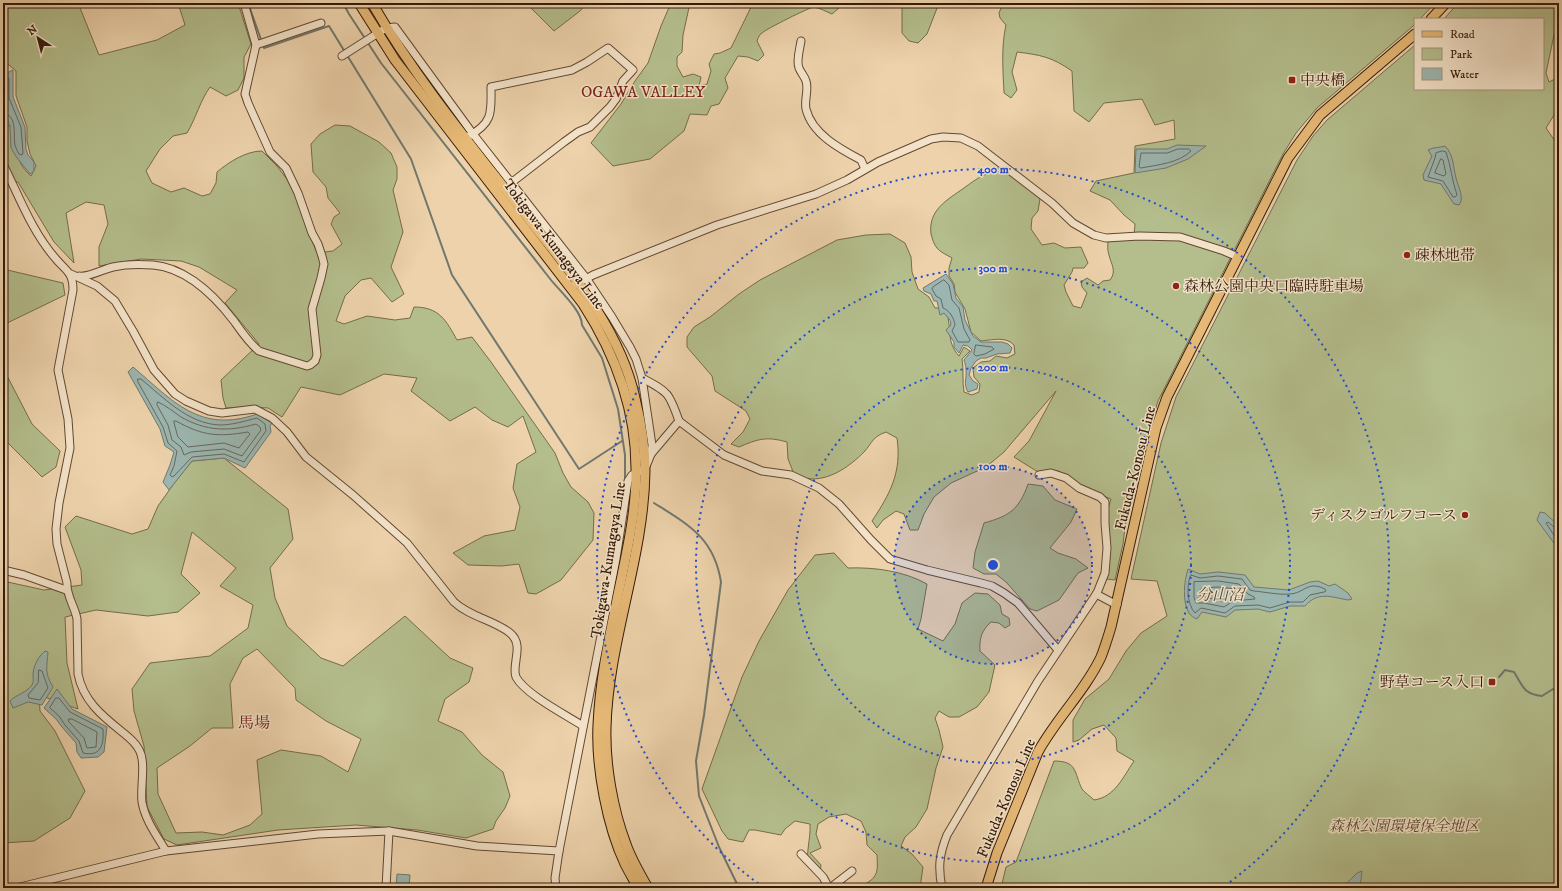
<svg xmlns="http://www.w3.org/2000/svg" width="1562" height="891" font-family="'IM FELL DW Pica','Noto Serif JP',serif">
<style>
.green{fill:#b4bd8c;stroke:#746c4b;fill-rule:evenodd}
.water{fill:#9bb6b0;stroke:#71786e}
.lines{fill:none;stroke-linecap:round;stroke-linejoin:round}
.shore{stroke:#67685d;stroke-width:1}
.stream{stroke:#71786e;stroke-width:2}
.minor-casing{stroke:#624832;stroke-width:9}
.major-casing{stroke:#331a0a;stroke-width:11}
.minor{stroke:#f3e2c8;stroke-width:7}
.major{stroke:#e6b976;stroke-width:9}
.ring{fill:none;stroke:#1d4ed8;stroke-width:2;stroke-dasharray:2 4}
.poi-dot{fill:#8f2418;stroke:#f3e2c8;stroke-width:1.5}
.labels{text-anchor:middle;stroke-width:3;stroke-linejoin:round;paint-order:stroke}
.poi-label{font-size:15px;fill:#331a0a;stroke:#f3e2c8;text-anchor:start}
.street-label{font-size:15px;fill:#331a0a;stroke:#f3e2c8}
.park-label{font-size:15px;font-style:italic;fill:#5a4b31;stroke:#f3e2c8}
.neighbourhood-label{font-size:16px;fill:#7a1f14;stroke:#f3e2c8}
.water-label{font-size:16px;font-style:italic;fill:#52493c;stroke:#f3e2c8}
.centre{fill:#1d4ed8;stroke:#f3e2c8;stroke-width:2}
.ring-label{font-size:12px;text-anchor:middle;font-weight:bold;fill:#1d4ed8;stroke:#f3e2c8;stroke-width:3;stroke-linejoin:round;paint-order:stroke}
</style>
<rect width="100%" height="100%" fill="#edd2ab"/>
<filter id="stains"><feTurbulence type="fractalNoise" baseFrequency=".005" numOctaves="4"/><feColorMatrix values="0 0 0 0 .2 0 0 0 0 .09 0 0 0 0 .02 0 0 0 .5 -.17"/></filter>
<radialGradient id="worn" r=".72"><stop offset=".6" stop-color="#630" stop-opacity="0"/><stop offset="1" stop-color="#630" stop-opacity=".3"/></radialGradient>
<g class="green">
<path d="M3 3H78L99 55 157 40 185 25 178 3H238L251 44 244 57V78L238 90 226 96 210 87C200 101 196 118 187 133L173 136 160 149 146 171 152 183 171 192 184 188 202 196 210 194 216 183 217 172C229 162 246 151 262 151L277 166 292 186 307 228 317 253 333 251 342 244 331 224 334 217 340 213 328 198 326 187 313 172 311 144 320 134 335 125 350 126 379 142 391 153 397 167V179L393 190 403 232 391 267 404 294 392 302 371 278 361 280 345 296 336 321 344 324 367 316 395 320 410 318 414 307C439 307 446 320 457 340L472 337 491 362 555 453 563 473 571 487 588 502 594 513 593 540 561 580 536 594 528 593 519 564 502 566 468 565 453 553 484 536 515 530 520 507 513 488 517 464 536 452 523 416 508 427 492 420 475 407 450 421 411 391 417 378 384 374 340 395 301 387 282 417 268 408 252 407 226 408 223 398 221 380 259 344 225 303 237 290 199 267 181 261 141 259 99 266V247L108 224 104 205 86 202 66 213 74 263 54 242 18 182 3 179V119L9 126 16 130C17 150 15 162 31 176L36 166 30 154 27 141V127L16 96V71L3 60Z"/>
<polygon points="526,3 587,3 580,11 554,31"/>
<path d="M671 3H690L683 35 682 52 677 57V66L683 77 693 74 701 77 699 86 707 84 711 71 709 64 714 54 720 53 731 48 753 3H838L840 7 832 14C827 12 820 8 814 7 810 7 766 29 762 33 759 35 758 38 757 41L764 55 758 61 748 57 738 56 725 78 728 88 719 104 711 106 707 115 690 114 684 131 650 159 613 166 591 143 621 104 635 81 648 63 661 26Z"/>
<polygon points="902,3 939,3 927,34 918,43 909,41 902,33"/>
<path d="M1003 3H1435L1420 19H1415V24L1412 27 1317 108 1296 133 1283 154 1158 401 1144 448 1138 464 1125 527 1123 544 1115 580 1106 579C1107 572 1109 565 1110 557 1111 537 1103 520 1111 499L1082 487 1074 480 1058 471 1038 472 1014 457 1029 441 1056 391 1004 452 986 467 951 483 934 497 924 514 918 530H910L904 514 896 511 883 520 877 528 872 521C890 494 902 472 897 438L886 432C872 437 873 442 864 452 850 466 832 479 812 479 806 479 799 475 794 474L788 459 787 442C766 436 758 439 739 447L731 444 743 432 750 419 746 411 715 391 712 376 687 347V337L694 327 710 317 739 294 760 280 837 240 866 235 890 234 905 243 911 257 912 272 918 289 929 297 935 308H945C953 326 945 341 959 356L964 347 970 351 962 359C964 371 962 381 964 392L972 395 979 392 980 384 974 377 973 368 981 362 990 361 996 356 1007 358 1015 354 1014 345C1006 336 992 340 981 341L971 332 965 309 955 292 954 284 949 276V268L952 258C947 255 940 252 937 248 934 245 932 238 931 234 928 210 947 200 964 188 975 180 989 169 1003 172 1018 175 1031 188 1040 199L1038 211 1032 218 1031 229 1042 245 1054 243 1065 248 1081 247 1088 263 1084 268H1073L1072 272 1064 285 1066 292 1073 306 1081 308 1087 293 1082 287 1081 282 1087 278 1098 285 1103 281 1110 280C1117 271 1111 264 1109 255 1107 250 1108 245 1108 241L1134 236 1135 224 1124 215 1110 200 1090 191 1096 181 1134 173 1135 146 1175 139 1174 120 1155 125 1142 99 1104 103 1089 122 1074 111 1072 71C1052 57 1041 55 1017 52L1012 72 1017 90 1011 98 1004 93C1003 71 1001 47 1006 25L1000 18 999 13Z"/>
<path d="M1458 3H1559V23L1554 35 1546 73 1549 82 1559 77V107L1546 128 1559 147V888H1001L1006 867 1016 862 1054 761C1078 761 1074 773 1082 789 1085 793 1090 796 1094 800 1115 797 1123 777 1134 761L1117 751 1116 738 1104 725 1092 729 1079 740 1073 742V720L1085 699 1109 679 1126 651 1141 633 1167 616 1157 581 1131 579 1161 443 1176 397 1297 160 1313 136 1327 120 1415 45V89H1543V19H1444Z"/>
<polygon points="3,269 63,283 65,295 3,325"/>
<polygon points="3,368 32,424 60,451 56,467 42,477 3,438"/>
<path d="M224 458 288 509 293 539 270 568 275 598 287 626 321 658 343 666 405 616 450 658 473 668 469 682 445 699 438 721 462 732 482 755 503 772 510 796 505 808 496 821 493 829 466 838 417 830 356 825 278 830 177 845 164 839 147 807 144 746 134 711 132 689 150 663 210 656 248 628 253 605 220 586 236 568 192 532 181 574 200 593 178 612 148 616 96 610 65 617 67 663 78 709 39 695 40 711 55 731 85 791 70 818 34 841 3 843V581L44 590 82 585 81 570 65 527 76 516 132 534 148 529 158 506 175 482 192 461ZM257 649 295 688 296 700 326 721 361 739 348 772 321 756 281 750 257 760 262 814 250 825 223 835 202 832 176 833 158 794 157 768 190 746 212 728H233L230 684 243 658Z"/>
<path d="M1028 484 1043 486 1055 500 1077 509 1071 522 1050 548 1058 553 1076 559 1088 568 1078 573 1059 600 1037 611 1030 609 1006 582 996 574H984L973 568 975 552 984 523C1009 516 1019 510 1028 484Z"/>
<path d="M834 553 848 568C874 567 904 571 927 584L921 619 918 629 943 641 955 624 962 603 975 593 988 594 1000 605 1002 614 1009 618 1010 625 1005 628 999 623 991 622C982 630 979 638 980 651L995 665 989 692 977 707 959 717H949L939 711 935 718 939 730 943 747 936 768 927 809 916 827 905 837 901 846 912 854 923 867 920 888H861L862 886C878 877 878 873 877 855L867 845 866 832 861 821 846 814 829 817 818 824 816 834 821 848 810 853 821 865 820 874 809 868C805 853 811 839 810 824L795 821 785 829 781 835 755 830H749L743 842 728 839 722 831 702 789 742 677 759 641 788 590 815 555Z"/>
</g>
<g class="water">
<polygon points="13,70 13,97 25,127 26,149 28,155 34,162 34,171 30,174 17,158 11,148 10,125 3,114 3,75"/>
<polygon points="1177,145 1206,146 1188,159 1166,168 1135,173 1136,149 1167,149"/>
<path d="M1445 146C1454 155 1453 167 1456 178 1458 187 1465 198 1459 205L1454 204 1441 184 1424 180 1423 175 1432 156 1428 150C1433 147 1439 148 1445 146Z"/>
<path d="M946 274 953 284 956 298 963 307 965 320 973 336 981 342H1002L1008 344 1012 348 1010 353 997 354 986 358H981L976 361 971 368 969 375 973 381 978 384 977 389 968 392C963 384 967 378 966 370 966 367 965 363 964 360L972 350 968 346 963 345 959 353 954 347V342L946 330 951 325 950 320 944 313 940 315 937 301H934L931 294 924 291 923 288Z"/>
<path d="M133 367C173 401 200 434 257 414L272 423 270 426 271 432 245 468 224 458 192 461 169 490 163 482 170 465 174 452 165 446 160 429 128 372Z"/>
<polygon points="1540,512 1545,513 1559,526 1559,550 1537,520"/>
<path d="M1188 569 1200 574 1218 572 1245 575 1254 587 1289 590 1310 582 1318 581 1329 586 1335 584 1348 593 1352 599 1348 600C1331 597 1318 591 1305 606H1290L1270 612 1258 609 1235 610 1226 617 1202 612 1197 619C1194 618 1191 616 1189 613 1182 601 1184 582 1188 569Z"/>
<path d="M45 651 48 652C47 668 44 672 53 687L42 705 28 702 13 708 10 701C17 694 26 693 32 685 34 681 33 679 33 676 33 666 38 657 45 651Z"/>
<polygon points="57,689 72,709 107,727 104,752 98,757 81,758 77,752 76,743 62,727 56,719 44,708"/>
<polygon points="1362,871 1360,888 1342,888 1357,873"/>
<polygon points="397,874 410,875 409,888 396,888"/>
</g>
<g class="lines">
<g class="shore">
<path d="M3 78 8 77 9 79V98L21 127 23 153 22 155 19 154C17 151 16 148 15 145 13 135 18 115 3 113"/>
<path d="M1178 149H1189L1191 151C1179 163 1157 165 1141 168L1139 167 1141 153H1167Z"/>
<path d="M1443 151 1446 152C1451 166 1452 181 1457 195L1455 197H1453L1443 181 1428 177 1435 158 1436 153Z"/>
<polygon points="1441,159 1443,160 1446,174 1444,176 1435,173"/>
<path d="M944 280 949 285 952 300 959 308 964 329 970 340 969 342H958L952 331 955 325C954 318 950 311 943 308L941 299 936 296 932 289 933 287Z"/>
<polygon points="976,345 992,347 994,349 985,354 976,356 974,354"/>
<path d="M138 379H141C163 397 188 424 220 425 232 425 245 421 257 418L265 424 266 431 244 462 224 454 192 457 174 476 172 477 170 475 174 466 177 451 168 443 163 427 138 382Z"/>
<path d="M158 402C165 405 174 412 181 417 206 431 228 432 256 424L260 427 261 430 242 456 224 449 191 452 184 455 181 447 172 440 168 425 157 405Z"/>
<path d="M174 421H176C203 436 218 437 248 432L250 434 239 448 224 443 188 447 178 437Z"/>
<polyline points="1559,529 1555,528 1548,522 1546,523 1559,543"/>
<path d="M1191 575 1200 578 1218 576 1242 579 1250 590 1254 591C1265 592 1279 595 1289 594 1304 594 1307 580 1325 589L1326 591 1324 592 1310 595 1303 602H1290L1270 608 1258 605 1235 606 1225 613 1201 608 1195 613C1187 605 1186 583 1191 575Z"/>
<polygon points="1218,581 1239,584 1248,594 1254,597 1255,599 1233,601 1224,607 1204,603 1196,603 1194,598 1194,582"/>
<polygon points="1218,587 1236,589 1238,594 1229,596 1222,601 1200,596 1201,589"/>
<polygon points="39,670 42,671 48,688 40,700 29,698 28,695 38,683"/>
<path d="M56 698H59L70 712 103 729C104 745 101 757 83 753L79 741 65 725 59 716 50 708Z"/>
<polygon points="69,719 72,719 97,732 96,747 87,748 84,738 69,722"/>
</g>
<g class="stream">
<polyline points="248,3 264,48 329,26 411,159 452,275 579,469 622,441"/>
<path d="M343 3 349 14 381 63 551 280C560 291 582 311 582 325L602 358 618 409 625 455V481"/>
<path d="M654 503C689 525 714 538 721 582L704 715 696 761 699 796 719 847 739 888"/>
<path d="M1499 677 1505 670 1514 672C1523 686 1523 694 1542 696L1553 689 1555 691 1556 697 1559 701"/>
</g>
<defs>
<g id="minor">
<path d="M801 41C800 48 796 61 799 68 801 73 805 77 806 81 809 90 804 100 806 109 812 134 840 149 861 160L865 169"/>
<polyline points="256,45 321,23"/>
<polyline points="342,56 386,28 395,27 473,134 586,278 612,317 630,347 636,359 642,378 652,445 651,454 645,469 632,475 628,481 616,559 559,851 555,878 556,888"/>
<path d="M469 136C494 122 491 111 491 87L572 70 587 62 608 48 633 70 623 81 616 99 610 107 590 127 578 132 564 142 511 183"/>
<path d="M3 164C19 196 32 232 56 259 66 271 73 272 73 290L58 370 68 419 70 448 59 503 56 529 57 544 67 583C66 595 75 607 77 619L78 674C83 700 101 715 121 731 127 736 134 741 138 748 147 761 140 786 142 802 145 820 157 836 166 851"/>
<path d="M71 274 97 286 115 301 133 331 154 370 175 394 186 401 209 411 222 413 255 409 272 418 287 432 306 457 353 495 407 543 454 602C470 617 494 620 510 633 525 645 511 665 516 677 525 694 566 715 583 726"/>
<path d="M79 276C87 278 104 269 113 267 126 264 140 264 153 265 187 268 214 295 234 321 241 331 249 343 259 351L307 366 310 365 315 361 317 355 312 309 321 278 324 264 322 256 318 244 312 233 298 193 286 168 270 152 248 103 245 94 256 45 244 3"/>
<polyline points="571,287 593,275 717,225 816,194 847,180 878,162 931,139 943,137 961,138 978,146 1052,203 1073,223 1094,235 1106,238 1139,236 1180,237 1224,251 1238,257"/>
<path d="M642 378C668 392 669 392 679 421"/>
<polyline points="651,454 679,421 724,455 762,471 791,475 819,488 839,504 871,540 890,559 927,570 981,583 992,586 1004,593 1018,603 1058,650"/>
<polyline points="3,570 24,575 66,590"/>
<polyline points="1096,594 1117,605"/>
<polyline points="801,854 823,877 829,888"/>
<polyline points="16,888 166,851 318,834 389,831 477,846 559,851"/>
<polyline points="386,888 389,831"/>
<polyline points="830,888 852,871"/>
<path d="M942 888C938 868 939 855 947 835L1038 681 1097 593 1105 573 1107 548 1105 523V502L1100 497 1079 488 1066 478 1051 473 1039 475"/>
</g>
<g id="major">
<path d="M359 3 395 60 583 304C616 355 637 412 636 473 636 512 627 551 619 590 610 634 600 679 598 725 596 767 607 826 625 864 629 872 634 880 638 888"/>
<path d="M372 3C417 81 476 151 531 222 573 275 620 330 635 398 641 422 645 446 645 471 644 558 608 641 606 728 605 765 613 810 626 844 631 859 640 874 648 888"/>
<polyline points="1431,19 1446,3"/>
<path d="M986 888 997 853 1038 752C1056 719 1085 691 1101 657 1105 647 1108 637 1111 627L1156 428 1167 397 1288 158 1320 115 1415 34"/>
</g>
</defs>
<use href="#minor" class="minor-casing"/>
<use href="#major" class="major-casing"/>
<use href="#minor" class="minor"/>
<use href="#major" class="major"/>
</g>
<circle cx="993" cy="565" r="99" fill="#1d4ed8" fill-opacity=".12"/>
<g class="ring">
<circle cx="993" cy="565" r="99"/>
<circle cx="993" cy="565" r="198"/>
<circle cx="993" cy="565" r="297"/>
<path d="M763 887A396 396 0 1 1 1223 887"/>
</g>
<g class="poi-dot">
<rect x="1288" y="76" width="8" height="8" rx="2"/>
<circle cx="1407" cy="255" r="4"/>
<circle cx="1176" cy="286" r="4"/>
<circle cx="1465" cy="515" r="4"/>
<rect x="1488" y="678" width="8" height="8" rx="2"/>
</g>
<g class="labels">
<g class="poi-label">
<text x="1300" y="85">中央橋</text>
<text x="1415" y="260">疎林地帯</text>
<text x="1184" y="291">森林公園中央口臨時駐車場</text>
<text x="1457" y="520" text-anchor="end">ディスクゴルフコース</text>
<text x="1484" y="687" text-anchor="end">野草コース入口</text>
</g>
<g class="street-label">
<text transform="translate(554 244) rotate(53)" y="5">Tokigawa-Kumagaya Line</text>
<text transform="translate(1135 468) rotate(-76)" y="5">Fukuda-Konosu Line</text>
<text transform="translate(608 560) rotate(-81)" y="5">Tokigawa-Kumagaya Line</text>
<text transform="translate(1006 798) rotate(-67)" y="5">Fukuda-Konosu Line</text>
</g>
<g class="park-label">
<text x="1404" y="831">森林公園環境保全地区</text>
</g>
<g class="neighbourhood-label">
<text x="643" y="97">OGAWA VALLEY</text>
<text x="254" y="728">馬場</text>
</g>
<g class="water-label">
<text x="1220" y="600">分山沼</text>
</g>
</g>
<circle cx="993" cy="565" r="6" class="centre"/>
<g class="ring-label">
<text x="993" y="173">400 m</text>
<text x="993" y="272">300 m</text>
<text x="993" y="371">200 m</text>
<text x="993" y="470">100 m</text>
</g>
<rect width="1562" height="891" fill="none" stroke="#edd2ab" stroke-width="16"/>
<rect x="4" y="4" width="1554" height="883" fill="none" stroke="#331a0a" stroke-width="2"/>
<rect x="8" y="8" width="1546" height="875" fill="none" stroke="#331a0a"/>
<rect x="1414" y="18" width="130" height="72" fill="#f3e2c8" stroke="#a6927c"/>
<rect x="1422" y="31" width="20" height="6" fill="#e6b976" stroke="#a6927c"/>
<text x="1450" y="38" font-size="12" fill="#331a0a">Road</text>
<rect x="1422" y="48" width="20" height="12" fill="#b4bd8c" stroke="#a6927c"/>
<text x="1450" y="58" font-size="12" fill="#331a0a">Park</text>
<rect x="1422" y="68" width="20" height="12" fill="#9bb6b0" stroke="#a6927c"/>
<text x="1450" y="78" font-size="12" fill="#331a0a">Water</text>
<g transform="translate(38 38) rotate(324)" stroke="#f3e2c8" stroke-width="3" paint-order="stroke">
<path d="M0-3L7 15L0 10L-7 15Z" fill="#331a0a"/>
<text y="-6" font-size="11" font-weight="bold" text-anchor="middle" fill="#331a0a">N</text>
</g>
<rect width="100%" height="100%" filter="url(#stains)"/>
<rect width="100%" height="100%" fill="url(#worn)"/>
</svg>
